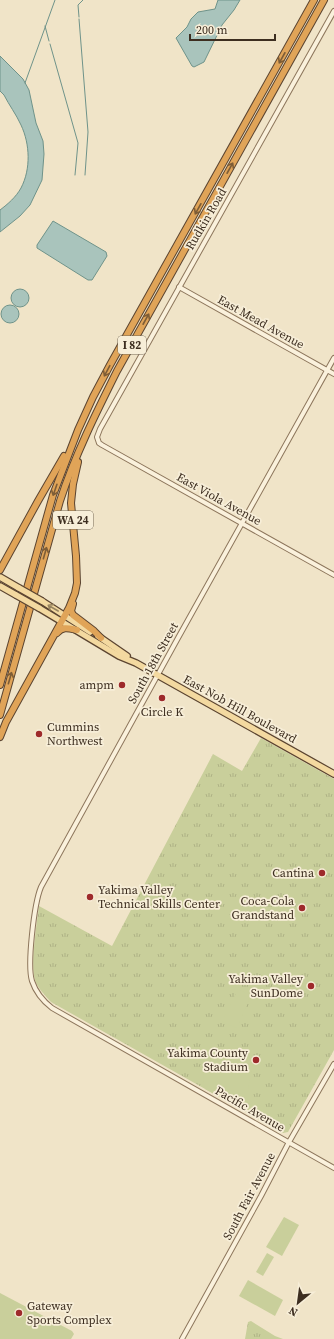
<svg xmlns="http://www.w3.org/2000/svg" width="334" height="1339" font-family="'Source Serif 4',serif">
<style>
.grass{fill:url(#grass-tufts)}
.pitch{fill:#c9cf9b}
.water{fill:#a9c4bc;stroke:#6f938a}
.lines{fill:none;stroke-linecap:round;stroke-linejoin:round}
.stream{stroke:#6f938a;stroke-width:1}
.minor-casing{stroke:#8d765c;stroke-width:6}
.major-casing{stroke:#5b4430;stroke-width:8}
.highway-casing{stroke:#5b4430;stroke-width:8}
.minor{stroke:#faf1dc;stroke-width:4}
.major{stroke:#f3d9a0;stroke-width:5.5}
.highway{stroke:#e0a458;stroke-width:6}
.major-bridge-casing{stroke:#5b4430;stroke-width:8;stroke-linecap:butt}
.major-bridge{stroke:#f3d9a0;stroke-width:5.5}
.oneway{stroke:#7e5d36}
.oneway2{stroke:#988460}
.poi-dot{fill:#9e2a2b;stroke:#f7eed8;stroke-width:1.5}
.labels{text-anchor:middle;stroke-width:3.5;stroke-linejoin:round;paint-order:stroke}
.shield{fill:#f7eed8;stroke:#756857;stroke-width:1}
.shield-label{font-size:11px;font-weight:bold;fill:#3d2e20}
.street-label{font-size:12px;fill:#3d2e20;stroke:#f7eed8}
.poi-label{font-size:12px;fill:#3d2e20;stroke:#f7eed8;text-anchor:end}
</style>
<defs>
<pattern id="grass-tufts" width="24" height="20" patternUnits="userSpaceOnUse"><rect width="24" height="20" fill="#c9cf9b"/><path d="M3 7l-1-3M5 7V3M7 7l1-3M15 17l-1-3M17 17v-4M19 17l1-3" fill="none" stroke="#aeb285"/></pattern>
</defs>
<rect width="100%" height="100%" fill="#f0e4c8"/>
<g class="grass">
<path d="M261 738 334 779V1050L288 1132 283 1133 51 1002C45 995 38 989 35 980 30 966 37 922 39 906L112 946 213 754 242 771Z"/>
<polygon points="251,1321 275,1336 283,1339 245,1339 248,1322"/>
</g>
<g class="pitch">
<path d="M238 991C244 990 249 994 249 1000L237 1028 222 1022 236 993Z"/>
<polygon points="249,1051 254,1056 248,1091 243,1101 231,1103 205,1089 203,1078 204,1060 214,1055"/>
<polygon points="284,1217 299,1225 282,1256 266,1247"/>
<polygon points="267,1253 274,1257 263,1276 256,1272"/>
<polygon points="248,1280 283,1300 275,1316 239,1296"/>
<polygon points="0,1293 72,1331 74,1334 71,1339 0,1339"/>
</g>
<g class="water">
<polygon points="218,0 240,0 234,10 222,25 204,62 194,67 192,66 176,38 187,27 191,19 198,12 215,9"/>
<path d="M0 56 23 79 29 90 36 123 43 141 44 154 42 180 30 205 20 216 0 232V210C8 204 16 197 21 188 31 169 30 144 21 125 16 114 9 105 4 95L0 91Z"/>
<polygon points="53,221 106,252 107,256 92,280 88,280 37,248 37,245"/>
<circle cx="20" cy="298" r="9"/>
<circle cx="10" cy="314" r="9"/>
</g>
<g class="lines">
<g class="stream">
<polyline points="79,17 78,5 83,0"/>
<polyline points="79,19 88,132 85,175"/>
<polyline points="45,26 49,41"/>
<polyline points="50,44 78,143 75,175"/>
<polyline points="25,83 55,0"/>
</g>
<defs>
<g id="minor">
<polyline points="334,11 100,429 97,437 99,443 102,445 334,575"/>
<polyline points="179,287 334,374"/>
<path d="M334 358 178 638 41 887C34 904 27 965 32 981 36 993 43 1001 52 1008L334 1168"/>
<polyline points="182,1339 261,1196 289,1142 334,1064"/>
</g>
<g id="major">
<polyline points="0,577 19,588"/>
<polyline points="0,586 16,595"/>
<polyline points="42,601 90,632"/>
<polyline points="39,608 119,656 136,663 334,774"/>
<polyline points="98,636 127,656"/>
</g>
<g id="highway">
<polyline points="0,570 38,501 64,456"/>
<polyline points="73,604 71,611 73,615 94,631 101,638"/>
<path d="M57 633C63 626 68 628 77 630"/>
<polyline points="0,685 53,495 78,430 93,397 110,365 314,0"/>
<path d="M0 715 60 501C75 455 96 413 117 371L324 0"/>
<polyline points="0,737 6,722 69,608 75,593 77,583 76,556 71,503 73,484 78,462"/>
</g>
</defs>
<use href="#minor" class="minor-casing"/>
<use href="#major" class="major-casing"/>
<use href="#highway" class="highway-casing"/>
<use href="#minor" class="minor"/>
<use href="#major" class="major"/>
<use href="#highway" class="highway"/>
<defs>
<g id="major-bridge">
<polyline points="19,588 42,601"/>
<polyline points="16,595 39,608"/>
</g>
</defs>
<use href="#major-bridge" class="major-bridge-casing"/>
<use href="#major-bridge" class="major-bridge"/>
</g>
<defs><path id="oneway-shaft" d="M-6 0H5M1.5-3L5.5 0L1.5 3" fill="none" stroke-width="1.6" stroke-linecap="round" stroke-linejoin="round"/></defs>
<g class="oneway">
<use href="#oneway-shaft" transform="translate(282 58) rotate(119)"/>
<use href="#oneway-shaft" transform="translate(230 168) rotate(-61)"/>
<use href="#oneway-shaft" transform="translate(198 209) rotate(119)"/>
<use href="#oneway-shaft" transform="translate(146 319) rotate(-61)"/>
<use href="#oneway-shaft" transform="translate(107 371) rotate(118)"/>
<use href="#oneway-shaft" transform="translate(55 490) rotate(109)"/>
<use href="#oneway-shaft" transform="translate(45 553) rotate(-74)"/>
<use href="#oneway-shaft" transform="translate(10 678) rotate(-74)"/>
</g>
<use class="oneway2" href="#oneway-shaft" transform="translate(53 608) rotate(-150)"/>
<g class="poi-dot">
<circle cx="122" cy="685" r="4"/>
<circle cx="162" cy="698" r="4"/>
<circle cx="39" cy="734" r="4"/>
<circle cx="322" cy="873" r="4"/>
<circle cx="90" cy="897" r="4"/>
<circle cx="302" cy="908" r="4"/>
<circle cx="311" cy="986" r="4"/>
<circle cx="256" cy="1060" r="4"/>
<circle cx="19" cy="1313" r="4"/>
</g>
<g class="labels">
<g class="shield">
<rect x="118" y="336" width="28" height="18" rx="3"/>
<rect x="53" y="511" width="40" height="18" rx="3"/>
</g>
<g class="shield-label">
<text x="132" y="349">I 82</text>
<text x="73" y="524">WA 24</text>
</g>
<g class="street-label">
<text transform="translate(206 219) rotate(-60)" y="4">Rudkin Road</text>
<text transform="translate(261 322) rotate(29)" y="4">East Mead Avenue</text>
<text transform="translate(219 499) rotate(29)" y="4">East Viola Avenue</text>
<text transform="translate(153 663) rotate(-61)" y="4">South 18th Street</text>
<text transform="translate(240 709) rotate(29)" y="4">East Nob Hill Boulevard</text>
<text transform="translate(250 1109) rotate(30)" y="4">Pacific Avenue</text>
<text transform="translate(249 1196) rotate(-62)" y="4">South Fair Avenue</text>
</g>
<g class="poi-label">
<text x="114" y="689">ampm</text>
<text x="162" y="716" text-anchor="middle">Circle K</text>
<text x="47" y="731" text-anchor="start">Cummins<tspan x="47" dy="14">Northwest</tspan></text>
<text x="314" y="877">Cantina</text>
<text x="98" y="894" text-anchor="start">Yakima Valley<tspan x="98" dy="14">Technical Skills Center</tspan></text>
<text x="294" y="905">Coca-Cola<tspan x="294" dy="14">Grandstand</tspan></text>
<text x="303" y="983">Yakima Valley<tspan x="303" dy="14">SunDome</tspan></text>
<text x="248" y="1057">Yakima County<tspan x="248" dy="14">Stadium</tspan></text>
<text x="27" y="1310" text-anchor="start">Gateway<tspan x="27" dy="14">Sports Complex</tspan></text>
</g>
</g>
<g transform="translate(298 1303) rotate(209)" stroke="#f7eed8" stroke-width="3" paint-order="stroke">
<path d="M0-3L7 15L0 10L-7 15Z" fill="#3d2e20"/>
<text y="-6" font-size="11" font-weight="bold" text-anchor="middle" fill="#3d2e20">N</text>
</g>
<path d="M190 34v6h85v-6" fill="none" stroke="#3d2e20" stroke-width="2"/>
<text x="196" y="34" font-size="12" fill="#3d2e20" stroke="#f7eed8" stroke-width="3" paint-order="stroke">200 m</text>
</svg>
